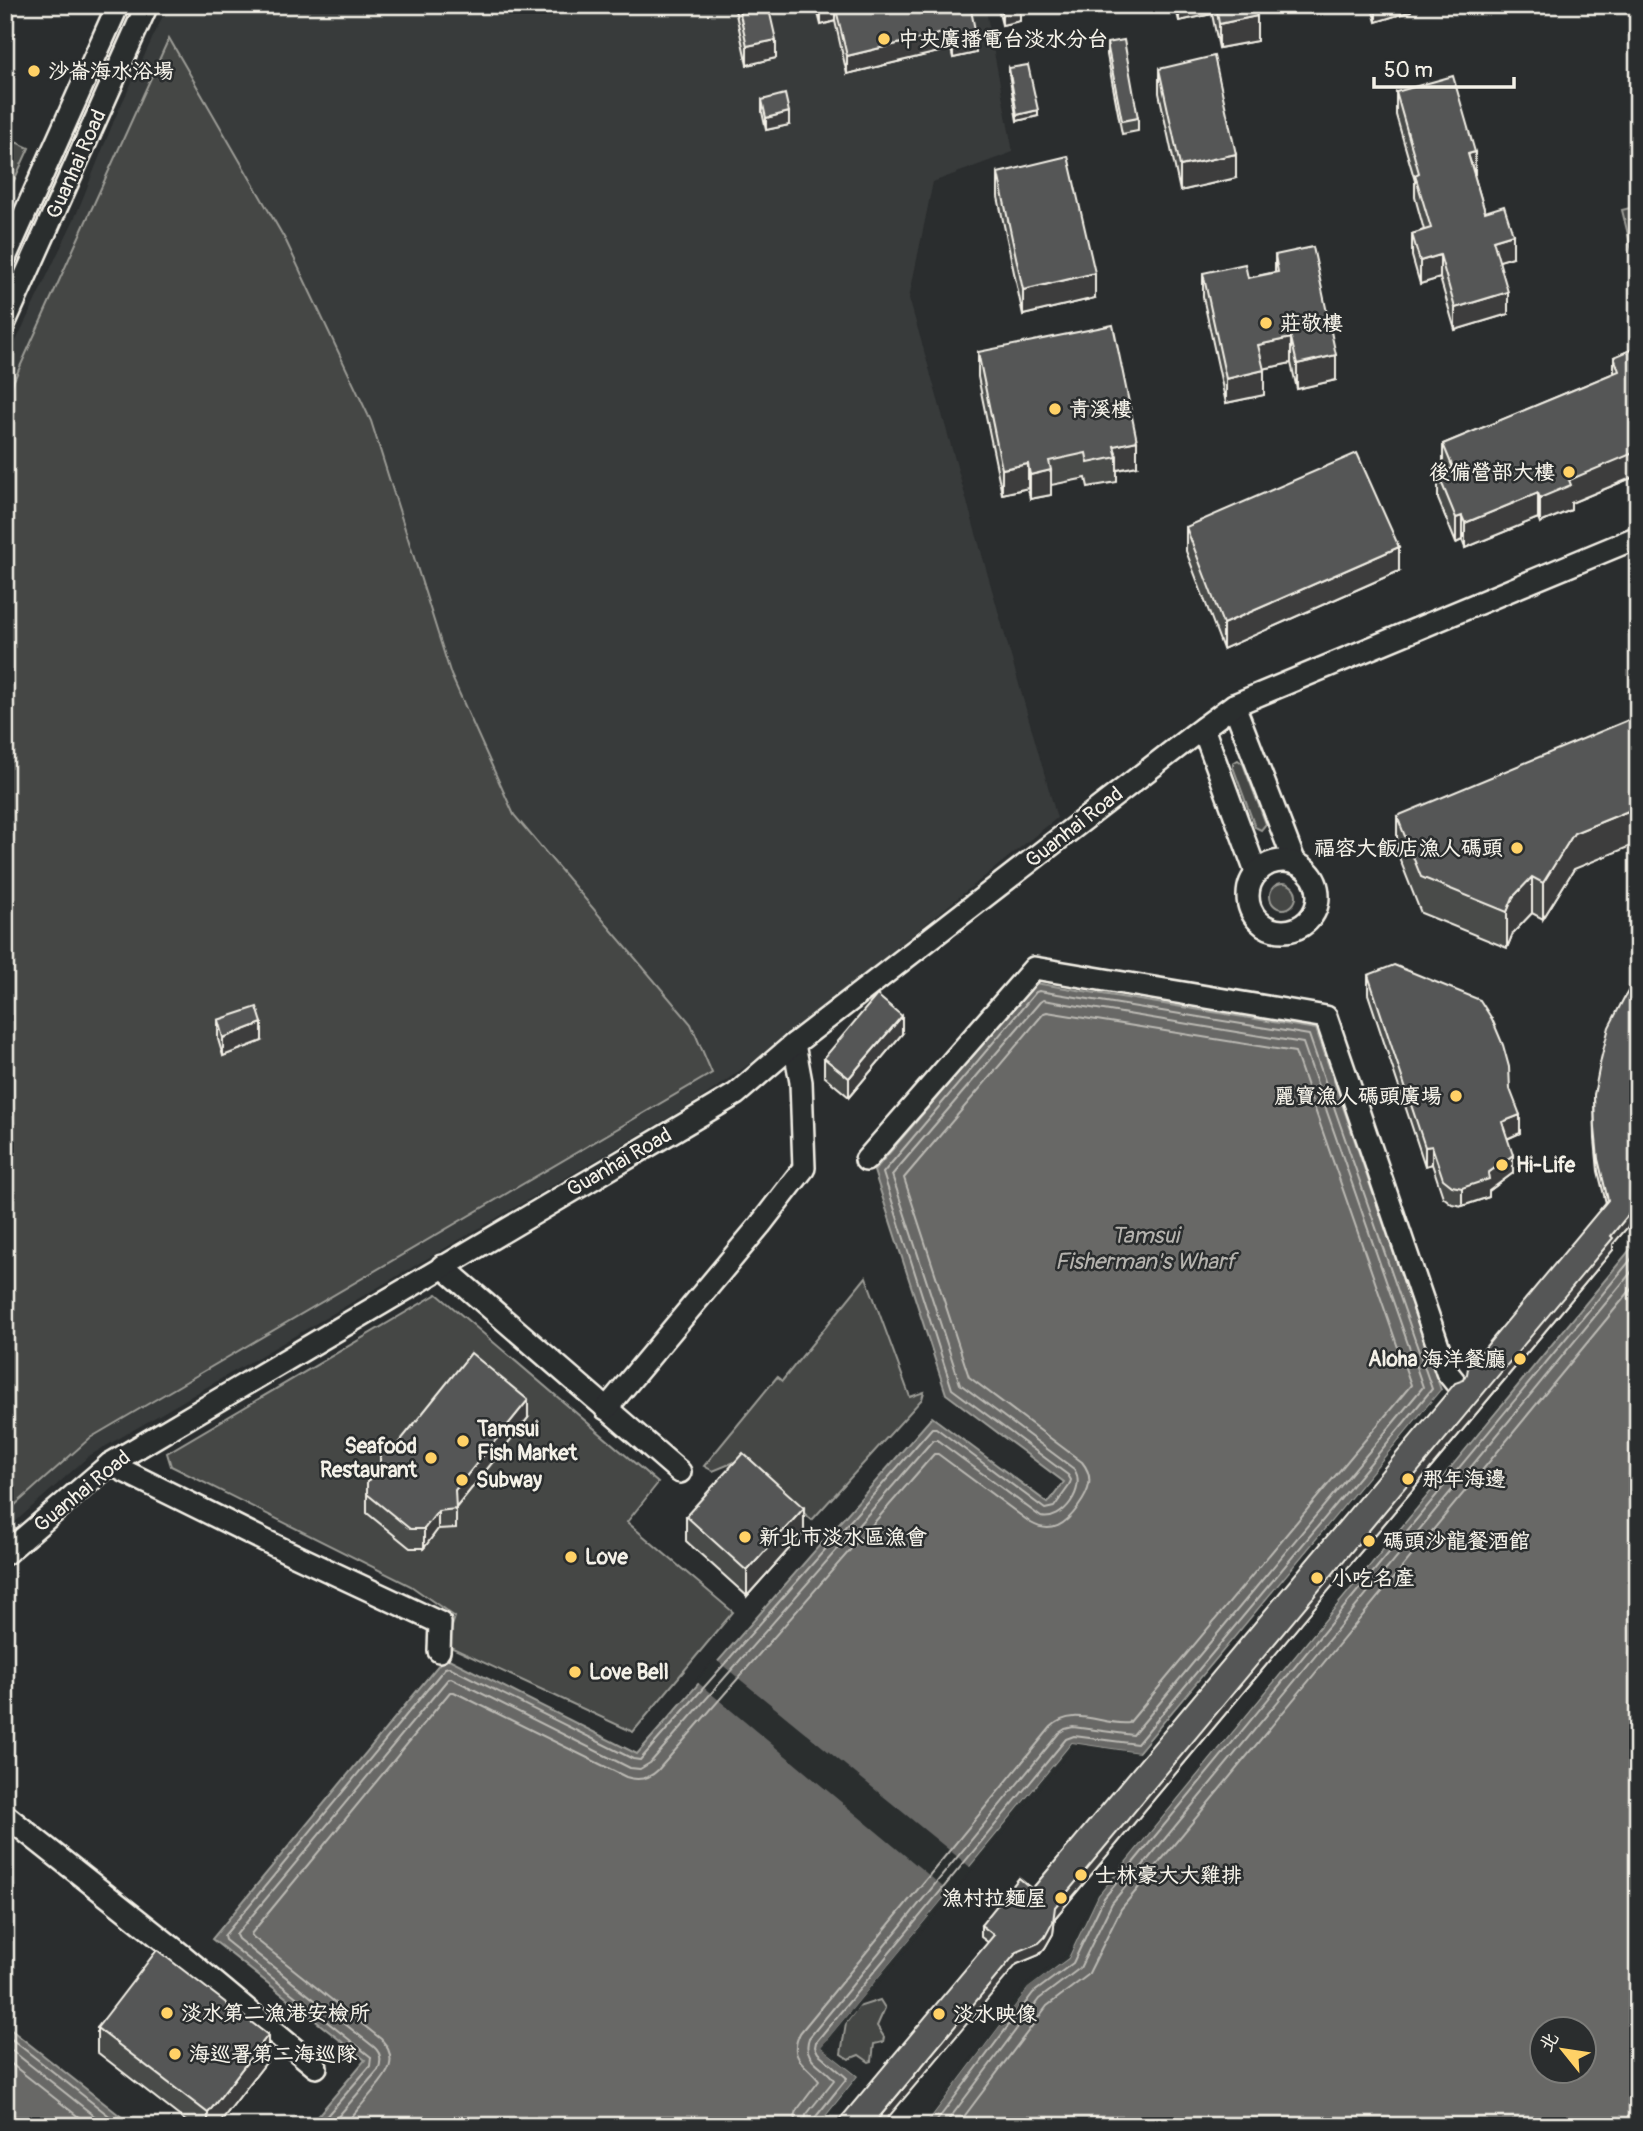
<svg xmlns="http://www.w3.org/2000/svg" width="1643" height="2131" font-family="Pangolin,'LXGW WenKai TC',sans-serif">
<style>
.built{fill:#373a3a}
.green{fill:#444645;stroke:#9c9c96;stroke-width:2}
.water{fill:#676866;stroke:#9f9f9a;stroke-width:2;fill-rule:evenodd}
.pier{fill:#2a2d2e}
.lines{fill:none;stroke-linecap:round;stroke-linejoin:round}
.shore{stroke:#bcbab4;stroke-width:2}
.minor-casing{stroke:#f4f1e8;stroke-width:26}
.minor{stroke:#2a2d2e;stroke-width:21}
.wall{fill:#494b4a;stroke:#f4f1e8;stroke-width:2}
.shaded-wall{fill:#3c3d3c;stroke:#f4f1e8;stroke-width:2}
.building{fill:#555756;stroke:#f4f1e8;stroke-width:2}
.poi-dot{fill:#ffd166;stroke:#2a2d2e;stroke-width:2.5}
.labels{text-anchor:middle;stroke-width:5;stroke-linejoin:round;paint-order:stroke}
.poi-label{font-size:21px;font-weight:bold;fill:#f4f1e8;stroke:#2a2d2e;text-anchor:start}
.street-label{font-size:21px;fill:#f4f1e8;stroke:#2a2d2e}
.water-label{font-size:23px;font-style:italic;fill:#b5b3ae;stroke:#2a2d2e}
</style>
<rect width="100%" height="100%" fill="#2a2d2e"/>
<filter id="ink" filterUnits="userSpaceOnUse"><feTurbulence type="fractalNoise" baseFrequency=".0143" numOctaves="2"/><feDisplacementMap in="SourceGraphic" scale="14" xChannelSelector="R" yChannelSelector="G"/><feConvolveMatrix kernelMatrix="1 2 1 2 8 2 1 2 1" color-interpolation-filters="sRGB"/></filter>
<g filter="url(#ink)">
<polygon class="built" points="168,5 985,5 1013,152 933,182 909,298 1057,818 776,1045 699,1100 89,1456 5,1531 5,364 76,215 115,118"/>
<g class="green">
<polygon points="169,38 286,241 371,421 451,675 514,815 691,1024 712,1073 90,1438 5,1514 5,400"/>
<polygon points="5,137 29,148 5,200"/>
<polygon points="1638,206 1638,258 1634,259 1622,210"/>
<polygon points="1238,760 1243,764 1266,824 1261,830 1255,827 1233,767 1233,763"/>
<circle cx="1283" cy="896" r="13"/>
<polygon points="866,1277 910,1397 924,1392 922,1399 812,1520 742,1459 713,1471 704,1466 777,1377 782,1381"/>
<polygon points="437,1294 658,1483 627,1522 733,1612 633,1732 446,1645 455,1617 411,1586 171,1466 167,1453"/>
<polygon points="880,2000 885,2008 877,2026 884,2037 883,2042 874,2044 872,2061 869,2062 859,2055 849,2059 841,2054 846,2023 858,2007"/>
</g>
<g class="water">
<polygon points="1035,983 1316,1029 1441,1390 1138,1753 1072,1743 822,2047 858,2076 818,2126 309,2126 365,2060 212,1939 445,1657 637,1754 932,1417 1048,1503 1064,1482 946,1394 874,1171"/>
<path d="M1638 1240V2126H924L1028 1987 1068 1958 1098 1895ZM1542 2030H1584V2072H1542Z"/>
<polygon points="5,2025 133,2126 5,2126"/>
</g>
<g class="pier">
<polygon points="1441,1390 1444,1391 1141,1755 1074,1746 826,2047 862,2077 822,2126 818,2126 858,2076 821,2047 949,1892 696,1681 715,1659 970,1867 1072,1743 1139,1753"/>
<polygon points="1496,1405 1500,1406 1098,1895 1068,1958 1028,1988 924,2126 921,2126 1026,1985 1065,1956 1096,1893"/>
</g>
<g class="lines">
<g class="shore">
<polyline points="5,2034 122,2126"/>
<polyline points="5,2045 107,2126"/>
<polyline points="5,2059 90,2126"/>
<polyline points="318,2126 370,2066 371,2057 225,1940 224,1936 445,1668 449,1667 633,1759 640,1760 932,1428 936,1428 1045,1509 1054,1507 1069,1486 1071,1480 1068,1475 952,1389 883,1173 1036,992 1039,991 1309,1035 1432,1389 1137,1744 1074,1736 1066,1739 816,2042 815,2047 818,2053 847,2078 814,2119 813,2126"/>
<path d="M330 2126 378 2070C382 2061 381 2053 374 2047L238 1939 236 1935 448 1679 451 1678 630 1768 640 1769 650 1763 933 1440H937L1041 1517C1063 1522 1087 1488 1074 1469L960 1384 892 1175 1040 1002 1043 1000 1303 1043 1423 1387 1133 1735 1073 1727 1065 1729 1059 1733 809 2038C801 2060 824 2065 834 2080L806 2115 804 2126"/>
<path d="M344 2126C352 2116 361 2106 369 2096 384 2078 402 2062 381 2039L253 1937 251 1934 450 1692H454L626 1777C638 1781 649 1779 658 1770L934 1454H938L1031 1523C1052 1535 1066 1524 1078 1507 1089 1492 1095 1478 1082 1462L969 1377 904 1178 1044 1013 1047 1012 1295 1052 1411 1385 1129 1723C1103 1726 1073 1705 1051 1727L800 2033C787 2060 807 2064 819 2081L797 2110 793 2126"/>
<polyline points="933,2126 1033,1993 1073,1963 1104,1898 1638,1251"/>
<polyline points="944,2126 1039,1999 1080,1968 1112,1903 1638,1264"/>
<polyline points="957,2126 1047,2006 1088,1975 1121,1909 1638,1281"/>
</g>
<defs>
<g id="minor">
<polyline points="5,258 118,5"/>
<polyline points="5,322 147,5"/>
<polyline points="1234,705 1295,863"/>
<polyline points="1203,728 1256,872"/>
<circle cx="1283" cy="896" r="35"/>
<polyline points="866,1160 1034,968 1326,1017 1447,1372 1455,1382"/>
<polyline points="442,1266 680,1472"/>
<polyline points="606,1409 760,1225 804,1168 801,1082 794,1044"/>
<polyline points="110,1464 286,1551 440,1623 439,1651"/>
<polyline points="5,1554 110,1464 736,1094 794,1044 1192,736 1234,705 1638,537"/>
<polyline points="5,1815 183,1956 316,2067"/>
</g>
</defs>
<use href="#minor" class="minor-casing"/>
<use href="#minor" class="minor"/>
</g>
<g class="wall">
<polygon points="734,5 768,5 776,58 747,65"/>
<polygon points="816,5 970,5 976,53 953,58 951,49 847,74 835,21 821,25"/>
<polygon points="997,5 1020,5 1020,21 1002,25"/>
<polygon points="1175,5 1254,5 1257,41 1219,48 1212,14 1179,21"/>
<polygon points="1371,5 1411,5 1411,11 1376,22"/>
<polygon points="1107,43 1138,118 1138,131 1122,134 1107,55"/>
<polygon points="1009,68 1038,116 1017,121 1009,74"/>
<polygon points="1159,69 1236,178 1180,191 1159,93"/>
<polygon points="1396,92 1474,175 1485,212 1513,257 1499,261 1508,314 1455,330 1440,278 1420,284 1412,256 1412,234 1424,230 1415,197 1415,181 1396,115"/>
<polygon points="762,100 789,125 766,130 762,112"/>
<polygon points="998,173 1095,298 1023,315 998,197"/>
<polygon points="1275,255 1336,380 1297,389 1291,363 1263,369 1264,395 1226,403 1203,297 1203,273 1248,278 1275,272"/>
<polygon points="1638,347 1638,473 1636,473 1636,476 1571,503 1571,510 1540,523 1538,518 1465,548 1462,540 1456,543 1438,499 1438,474 1444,472 1443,468 1443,444 1614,373 1614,357"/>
<polygon points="978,352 1137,466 1117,470 1117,482 1088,487 1086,478 1051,485 1051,495 1030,499 1028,488 1002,494 978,377"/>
<polygon points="1186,527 1399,571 1223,649 1186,551"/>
<polygon points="1397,816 1574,869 1543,919 1532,913 1513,933 1507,948 1421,913 1397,852"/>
<polygon points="1368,975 1510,1089 1520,1133 1507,1139 1513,1173 1489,1191 1489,1197 1462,1206 1452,1204 1443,1197 1432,1164 1425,1166 1368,994"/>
<polygon points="1638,975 1638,1106 1637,1134 1638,1136 1638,1215 1613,1244 1613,1250 1055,1918 1053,1934 1045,1948 1039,1955 1017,1964 981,1937 981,1925 1032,1889 1464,1380 1606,1203 1598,1171 1595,1139 1594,1095"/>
<polygon points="218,1020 262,1041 223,1056 218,1039"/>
<polygon points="902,1034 849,1097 824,1076 824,1058"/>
<polygon points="528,1418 456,1508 456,1528 438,1529 424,1548 410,1548 367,1513 367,1482 380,1467 380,1449"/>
<polygon points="686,1516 804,1532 747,1596 686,1541"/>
<polygon points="97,2028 268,2060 217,2126 192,2126 97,2052"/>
</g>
<g class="shaded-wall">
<polygon points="827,5 835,5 835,21 821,25 821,7"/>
<polygon points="1008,5 1020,5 1020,21 1002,25 1002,7"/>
<polygon points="1179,5 1212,5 1212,14 1179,21"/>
<polygon points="1376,5 1411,5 1411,11 1376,22"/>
<polygon points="1257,16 1257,41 1219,48 1219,24"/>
<polygon points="951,31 951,49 847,74 847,56"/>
<polygon points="976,35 976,53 953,58 953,40"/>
<polygon points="776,40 776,58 747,65 747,46"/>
<polygon points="1038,110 1038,116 1017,121 1017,115"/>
<polygon points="789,112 789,125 766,130 766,118"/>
<polygon points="1475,152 1475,175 1468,154"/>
<polygon points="1236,154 1236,178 1180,191 1180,166"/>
<polygon points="1513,234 1513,257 1493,263 1493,240"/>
<polygon points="1440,255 1440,278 1420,284 1420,261"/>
<polygon points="1095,273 1095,298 1023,315 1023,290"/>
<polygon points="1508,292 1508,314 1455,330 1455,308"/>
<polygon points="1291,338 1291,363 1258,370 1258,345"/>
<polygon points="1336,355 1336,380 1297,389 1297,364"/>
<polygon points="1264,370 1264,395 1226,403 1226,379"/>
<polygon points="1137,441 1137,466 1117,470 1117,457 1114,446"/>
<polygon points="1638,448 1638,473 1636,473 1636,476 1571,503 1571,510 1540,523 1540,498 1569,480"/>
<polygon points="1028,464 1028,488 1002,494 1002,469"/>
<polygon points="1051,470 1051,495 1030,499 1030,475"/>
<polygon points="1538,493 1538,518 1465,548 1465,523"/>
<polygon points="1462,516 1462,540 1456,543 1456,518"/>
<polygon points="1399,547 1399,571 1223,649 1223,624"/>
<polygon points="1638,807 1638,843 1574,869 1543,919 1543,883 1574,833"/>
<polygon points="1532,877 1532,913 1513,933 1507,948 1507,912 1513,897"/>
<polygon points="902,1016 902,1034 849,1097 849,1078"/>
<polygon points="262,1023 262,1041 223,1056 223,1038"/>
<polygon points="1520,1115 1520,1133 1502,1141 1502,1122"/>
<polygon points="1432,1146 1432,1164 1425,1166 1425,1147"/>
<polygon points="1513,1155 1513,1173 1489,1191 1489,1197 1462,1206 1462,1188 1488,1173"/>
<polygon points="1638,1203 1638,1215 1613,1244 1613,1250 1055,1918 1053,1934 1045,1948 1039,1955 1017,1964 881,2126 872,2126"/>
<polygon points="528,1400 528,1418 455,1509 455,1490"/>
<polygon points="804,1508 804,1532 747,1596 747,1571"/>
<polygon points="438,1511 438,1529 424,1548 424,1529"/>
<polygon points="268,2035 268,2060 217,2126 208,2126 208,2113"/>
</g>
<g class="building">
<polygon points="738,5 768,5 776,40 747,46"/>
<polygon points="835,5 970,5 976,35 953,40 951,31 847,56"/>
<polygon points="1216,5 1254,5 1257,16 1219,24"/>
<polygon points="1124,40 1138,118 1122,121 1107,43"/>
<polygon points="1214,56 1236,154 1180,166 1159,69"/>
<polygon points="1028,65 1038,110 1017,115 1009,68"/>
<polygon points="1453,76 1475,152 1468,154 1485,212 1504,206 1513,234 1493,240 1508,292 1455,308 1440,255 1420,261 1412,234 1431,228 1415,175 1419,173 1396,92"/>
<polygon points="785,94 789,112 766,118 762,100"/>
<polygon points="1068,156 1095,273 1023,290 998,173"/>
<polygon points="1313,247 1336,355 1297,364 1291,338 1258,345 1264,370 1226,379 1203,273 1245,264 1248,278 1278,272 1275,255"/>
<polygon points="1113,325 1137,441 1114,446 1117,457 1088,463 1086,453 1049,461 1051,470 1030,475 1028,464 1002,469 978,352"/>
<polygon points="1638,347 1638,448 1635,449 1636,452 1569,480 1571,485 1540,498 1538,493 1465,523 1462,516 1456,518 1438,474 1453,468 1443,444 1619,371 1614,357"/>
<polygon points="1357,453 1399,547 1223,624 1186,527"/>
<polygon points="1638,716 1638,807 1574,833 1543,883 1532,877 1513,897 1507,912 1421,877 1397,816"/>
<polygon points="1394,965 1480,1000 1492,1019 1503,1045 1509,1067 1510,1089 1520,1115 1502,1122 1513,1155 1488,1173 1489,1179 1462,1188 1452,1186 1443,1179 1432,1146 1425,1147 1368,975"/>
<polygon points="1638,975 1638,1094 1637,1134 1638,1136 1638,1203 1611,1236 1613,1238 1055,1907 1053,1922 1045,1937 1039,1943 1017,1952 872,2126 834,2126 994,1935 981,1925 1019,1878 1032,1889 1455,1383 1464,1380 1467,1374 1468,1368 1608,1200 1598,1159 1595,1128 1594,1095 1601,1059 1609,1027 1624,998"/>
<polygon points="877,995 902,1016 849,1078 824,1058"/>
<polygon points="257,1007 262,1023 223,1038 218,1020"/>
<polygon points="471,1353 528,1400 455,1490 456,1509 438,1511 424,1529 410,1529 367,1494 367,1482 381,1465 380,1449 397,1445"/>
<polygon points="743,1453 804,1508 747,1571 686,1516"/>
<polygon points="157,1950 268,2035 208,2113 97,2028"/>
</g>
</g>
<g class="poi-dot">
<circle cx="884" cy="39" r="7"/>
<circle cx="34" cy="71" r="7"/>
<circle cx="1266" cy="323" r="7"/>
<circle cx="1055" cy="409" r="7"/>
<circle cx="1569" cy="472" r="7"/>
<circle cx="1517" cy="848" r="7"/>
<circle cx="1456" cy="1096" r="7"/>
<circle cx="1502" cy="1165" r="7"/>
<circle cx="1520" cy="1359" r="7"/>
<circle cx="463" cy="1441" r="7"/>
<circle cx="431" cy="1458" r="7"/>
<circle cx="1408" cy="1479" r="7"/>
<circle cx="462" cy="1480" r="7"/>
<circle cx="745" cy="1537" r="7"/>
<circle cx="1369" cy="1541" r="7"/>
<circle cx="571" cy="1557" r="7"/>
<circle cx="1317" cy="1578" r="7"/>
<circle cx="575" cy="1672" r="7"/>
<circle cx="1081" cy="1875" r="7"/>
<circle cx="1061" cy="1898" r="7"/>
<circle cx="167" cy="2013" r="7"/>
<circle cx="939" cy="2014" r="7"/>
<circle cx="175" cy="2054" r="7"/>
</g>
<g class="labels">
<g class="poi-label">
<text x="898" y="46">中央廣播電台淡水分台</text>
<text x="48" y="78">沙崙海水浴場</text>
<text x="1280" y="330">莊敬樓</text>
<text x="1069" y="416">青溪樓</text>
<text x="1555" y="479" text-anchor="end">後備營部大樓</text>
<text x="1503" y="855" text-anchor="end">福容大飯店漁人碼頭</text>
<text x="1442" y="1103" text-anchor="end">麗寶漁人碼頭廣場</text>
<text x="1516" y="1172">Hi-Life</text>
<text x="1506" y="1366" text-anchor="end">Aloha 海洋餐廳</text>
<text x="477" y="1436">Tamsui<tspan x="477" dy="24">Fish Market</tspan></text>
<text x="417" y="1453" text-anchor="end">Seafood<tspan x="417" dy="24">Restaurant</tspan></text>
<text x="1422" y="1486">那年海邊</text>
<text x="476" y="1487">Subway</text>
<text x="759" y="1544">新北市淡水區漁會</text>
<text x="1383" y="1548">碼頭沙龍餐酒館</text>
<text x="585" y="1564">Love</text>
<text x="1331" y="1585">小吃名產</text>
<text x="589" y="1679">Love Bell</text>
<text x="1095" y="1882">士林豪大大雞排</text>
<text x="1047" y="1905" text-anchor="end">漁村拉麵屋</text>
<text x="181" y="2020">淡水第二漁港安檢所</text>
<text x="953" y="2021">淡水映像</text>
<text x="189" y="2061">海巡署第二海巡隊</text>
</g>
<g class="street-label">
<text transform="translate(76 164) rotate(-66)" y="7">Guanhai Road</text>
<text transform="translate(1074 827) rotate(-38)" y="7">Guanhai Road</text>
<text transform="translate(619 1162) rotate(-30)" y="7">Guanhai Road</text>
<text transform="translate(82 1491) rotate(-39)" y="7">Guanhai Road</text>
</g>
<g class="water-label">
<text x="1145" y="1243">Tamsui<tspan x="1145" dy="26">Fisherman's Wharf</tspan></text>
</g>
</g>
<rect width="1643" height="2131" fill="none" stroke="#2a2d2e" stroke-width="28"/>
<rect x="14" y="14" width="1615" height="2103" fill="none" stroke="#f4f1e8" stroke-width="2.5" filter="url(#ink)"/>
<g transform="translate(1563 2050) rotate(300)"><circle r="33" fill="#2a2d2e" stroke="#7b7b78" stroke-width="2"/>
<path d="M0-5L12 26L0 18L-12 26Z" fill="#ffd166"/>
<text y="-10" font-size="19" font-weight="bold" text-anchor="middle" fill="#f4f1e8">北</text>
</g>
<path d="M1374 77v10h140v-10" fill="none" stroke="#f4f1e8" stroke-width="3.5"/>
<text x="1384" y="77" font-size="21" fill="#f4f1e8" stroke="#2a2d2e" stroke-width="5" paint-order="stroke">50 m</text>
</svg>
